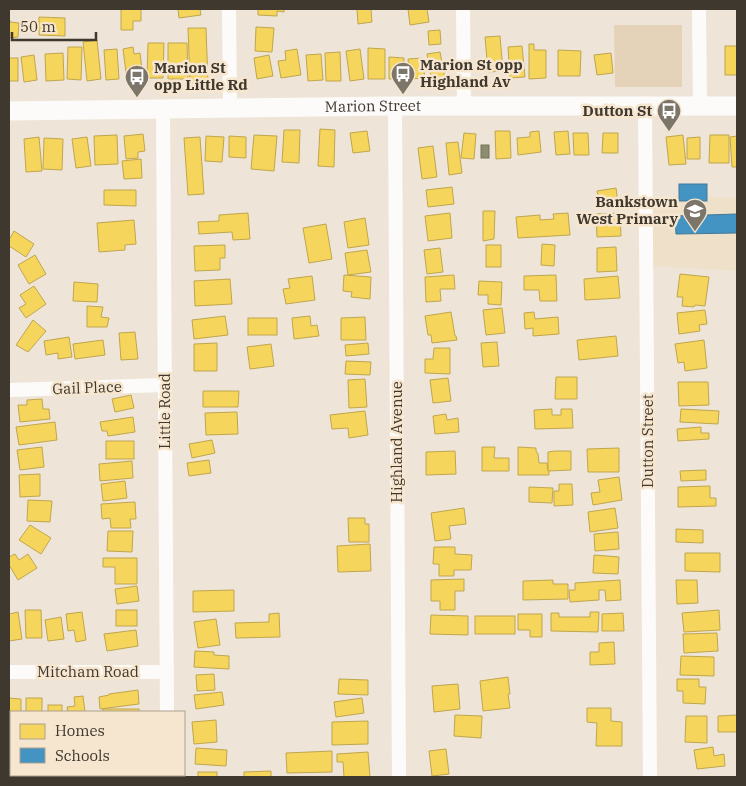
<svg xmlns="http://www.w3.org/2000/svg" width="746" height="786" font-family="'IBM Plex Serif',serif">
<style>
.built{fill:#efe0ca}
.green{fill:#e4d2b9}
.homes{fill:#f6d55c;stroke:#bfa64e}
.schools{fill:#4393c3;stroke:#427897}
.industry{fill:#8c8c6e;stroke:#75735b}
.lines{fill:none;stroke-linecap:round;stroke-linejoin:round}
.minor{stroke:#fcfbf9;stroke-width:14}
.secondary{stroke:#fcfbf9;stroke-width:19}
.labels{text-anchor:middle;stroke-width:5;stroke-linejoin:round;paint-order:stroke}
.poi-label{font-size:15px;font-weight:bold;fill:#3e382f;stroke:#f7e6cf;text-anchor:start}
.street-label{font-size:15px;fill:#3e382f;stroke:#f7e6cf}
</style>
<rect width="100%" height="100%" fill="#eee5d8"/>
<polygon class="built" points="653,197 737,197 737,271 651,266"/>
<polygon class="green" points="614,25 682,25 682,87 615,87"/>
<g class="homes">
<polygon points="121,9 141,9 141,21 133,21 133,30 121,30"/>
<polygon points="178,9 200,9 201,15 179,18"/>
<polygon points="258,9 284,9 284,12 277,11 277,16 258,15"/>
<polygon points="357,9 371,9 372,22 358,24"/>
<polygon points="408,9 427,9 429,22 410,25"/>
<polygon points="39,17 65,18 65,36 39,35"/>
<polygon points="9,20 10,20 10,22 19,23 18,37 9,38"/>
<polygon points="256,27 274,28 272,52 255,51"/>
<polygon points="188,28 206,28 208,83 190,83"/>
<polygon points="440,30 441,44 429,45 428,31"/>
<polygon points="500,36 503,71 488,72 485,37"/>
<polygon points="97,40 101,79 87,81 83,42"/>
<polygon points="148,43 164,43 163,78 147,78"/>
<polygon points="168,43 187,43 188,79 168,79"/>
<polygon points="529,44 534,44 534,50 546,50 546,78 529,79"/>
<polygon points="522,46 525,77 510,78 508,47"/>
<rect x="725" y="46" width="12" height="29"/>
<polygon points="68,47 82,47 81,80 67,79"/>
<polygon points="133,47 134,54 140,53 143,78 127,80 123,49"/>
<polygon points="368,48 385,49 385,79 368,79"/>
<polygon points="117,49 119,79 106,80 104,50"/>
<polygon points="297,49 301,75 281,78 278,61 286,60 285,51"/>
<polygon points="360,49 364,79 350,81 346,51"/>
<polygon points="558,50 581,51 580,76 558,76"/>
<polygon points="340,52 341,81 326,81 325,53"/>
<polygon points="440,52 445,79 432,82 427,54"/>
<polygon points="63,53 64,80 46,81 45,54"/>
<polygon points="611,53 613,73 597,75 594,55"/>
<polygon points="321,54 323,80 308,81 306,55"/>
<polygon points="34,55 37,80 24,82 21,57"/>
<polygon points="269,55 273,76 257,79 254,58"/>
<polygon points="389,57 404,58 403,79 389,79"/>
<rect x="9" y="58" width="9" height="23"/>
<polygon points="422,58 425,78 410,79 408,59"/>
<polygon points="320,129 335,130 334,167 318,166"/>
<polygon points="284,130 300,130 299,163 282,162"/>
<polygon points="367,131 370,151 353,153 350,133"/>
<polygon points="495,131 510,131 511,158 496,159"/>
<polygon points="539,131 541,152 518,155 517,138 530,137 530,132"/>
<polygon points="568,131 570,154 556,155 554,132"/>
<polygon points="464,133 476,134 474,159 461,158"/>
<polygon points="573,133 588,133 589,155 574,155"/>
<polygon points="603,133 618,133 618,153 602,153"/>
<polygon points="143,134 145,151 138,152 138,158 126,159 124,136"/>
<polygon points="117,135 118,164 95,165 94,136"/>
<polygon points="254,135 277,136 274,171 251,169"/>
<polygon points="683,135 686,164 669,165 666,137"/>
<polygon points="710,135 729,135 729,163 709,163"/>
<polygon points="206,136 224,137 222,162 205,161"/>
<polygon points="229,136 246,137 246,158 229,157"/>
<polygon points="737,136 737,167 732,167 730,137"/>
<polygon points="39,137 42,171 26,172 24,139"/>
<polygon points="87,137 91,166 76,168 72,139"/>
<polygon points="200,137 204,194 188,195 184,138"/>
<polygon points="700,137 700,159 687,159 687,138"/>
<polygon points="44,138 63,139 62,170 43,169"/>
<polygon points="458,142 462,173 449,175 446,143"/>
<polygon points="433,146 437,177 422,179 418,148"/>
<polygon points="141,159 142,178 124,179 122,161"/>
<polygon points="452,187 454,204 428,207 426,190"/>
<polygon points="616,188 618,203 600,206 597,191"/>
<polygon points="104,190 136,190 136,206 104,205"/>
<polygon points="483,211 495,211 494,239 483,241"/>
<polygon points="248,213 250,239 233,240 232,232 199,234 198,222 219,221 219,215"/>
<polygon points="450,213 452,238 428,241 425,216"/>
<polygon points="568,213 570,235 518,238 516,217 540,215 540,220 554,219 553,214"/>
<polygon points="620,213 621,236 597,237 596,214"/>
<polygon points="365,218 369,245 348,248 344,222"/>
<polygon points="134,220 136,244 125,245 125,250 99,252 97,223"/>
<polygon points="326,224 332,259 309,263 303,228"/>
<polygon points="14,231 34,244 26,257 9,246 9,240"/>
<polygon points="542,244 555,245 554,266 541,265"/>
<polygon points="225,245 225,258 220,258 220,270 195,271 194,246"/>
<rect x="486" y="245" width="15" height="22"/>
<polygon points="616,247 617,271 597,272 597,248"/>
<polygon points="440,248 443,272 427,274 424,250"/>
<polygon points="367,250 371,272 348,275 345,253"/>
<polygon points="35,255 46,274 29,284 18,265"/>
<polygon points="680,274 709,277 705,306 695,305 694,307 682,306 683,297 677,297"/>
<polygon points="344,275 371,277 370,299 351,297 352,292 343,291"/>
<polygon points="454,275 455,289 440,289 441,301 426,302 425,277"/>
<polygon points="556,275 557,301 540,301 539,290 524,290 524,276"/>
<polygon points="312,276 315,300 286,304 283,289 290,288 288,279"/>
<polygon points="618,276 620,298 585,300 584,279"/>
<polygon points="230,279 232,304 195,306 194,281"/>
<polygon points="479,281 502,282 501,305 488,304 488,295 478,295"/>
<polygon points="74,282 98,284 97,302 73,301"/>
<polygon points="34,286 46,304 26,318 19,308 26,304 20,295"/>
<polygon points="87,306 103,307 101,317 109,318 107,327 87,327"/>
<polygon points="502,308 505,333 486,335 483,310"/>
<polygon points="705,310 707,324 699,325 700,331 679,334 677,313"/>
<polygon points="451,312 455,336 456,336 457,340 432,343 431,335 428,335 425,316"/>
<polygon points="534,312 535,319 558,317 559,334 533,336 533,328 525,329 524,313"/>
<polygon points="225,316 228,335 194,339 192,320"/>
<polygon points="310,316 311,326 317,325 319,336 294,339 292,318"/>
<polygon points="365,317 366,340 341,340 341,318"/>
<rect x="248" y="318" width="29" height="17"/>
<polygon points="33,320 46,331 28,352 16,345"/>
<polygon points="135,332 138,359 121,360 119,333"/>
<polygon points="616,336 618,356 579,360 577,340"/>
<polygon points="69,337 72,357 58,359 58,353 46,355 44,341"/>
<polygon points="103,340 105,355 75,359 73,344"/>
<polygon points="704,340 707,368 685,371 684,362 678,363 675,344"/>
<polygon points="497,342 499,366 483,367 481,343"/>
<polygon points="217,343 217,371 194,371 194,344"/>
<polygon points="368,343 369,354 346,356 345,345"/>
<polygon points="271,344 274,366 250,369 247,347"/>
<polygon points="434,348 450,348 450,374 425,373 425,359 433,359"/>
<polygon points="346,361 371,362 370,375 345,374"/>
<polygon points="556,377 577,377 577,399 555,399"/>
<polygon points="448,378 451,401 433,403 430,380"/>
<polygon points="365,379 367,407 349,408 348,380"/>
<polygon points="678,382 708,382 709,405 679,406"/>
<polygon points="203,391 239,391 238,407 203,407"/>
<polygon points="131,395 134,408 115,412 112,399"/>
<polygon points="42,399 43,409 49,409 50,419 20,422 18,405 27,405 27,400"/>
<polygon points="552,409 552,415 561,415 561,409 572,409 573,428 535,429 534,410"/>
<polygon points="681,409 719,411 718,424 680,422"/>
<polygon points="365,411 368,435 349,438 348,428 332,429 330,415"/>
<polygon points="237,412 238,434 206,435 205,413"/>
<polygon points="446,414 447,420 458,418 459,432 435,434 433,416"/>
<polygon points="133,417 135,432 108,436 107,431 102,431 100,422"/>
<polygon points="55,422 57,440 19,445 16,427"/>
<polygon points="701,427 701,433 709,433 709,439 678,441 677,429"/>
<polygon points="212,440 215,453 192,458 189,444"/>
<rect x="106" y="441" width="28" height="18"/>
<polygon points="42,447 44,467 20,470 17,450"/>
<polygon points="482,447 495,447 494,458 509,458 509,471 482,471"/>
<polygon points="518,447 536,448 536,451 538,454 539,463 547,463 548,471 549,470 549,475 518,475"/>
<polygon points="619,448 619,472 588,472 587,449"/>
<polygon points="455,451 456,474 426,475 426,452"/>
<polygon points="555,451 571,451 571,470 548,471 548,452"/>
<polygon points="209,460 211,473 189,476 187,463"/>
<polygon points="132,461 133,478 100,481 99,464"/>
<polygon points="706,470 706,480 681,481 680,471"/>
<polygon points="40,474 40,496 20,497 19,475"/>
<polygon points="619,477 622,500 593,505 591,493 600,492 598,480"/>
<polygon points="125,481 127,498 103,501 101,484"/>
<polygon points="559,484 572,484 573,505 554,506 554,491 559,491"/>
<polygon points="710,486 710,498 716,498 716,506 678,507 678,487"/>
<polygon points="529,487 553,488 552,503 529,502"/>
<polygon points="28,500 52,501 50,522 27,521"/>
<polygon points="135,502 136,519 130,519 131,528 111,528 110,518 102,519 101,504"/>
<polygon points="464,508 466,524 449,526 451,539 435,541 431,513"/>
<polygon points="615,508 618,528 590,532 588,512"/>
<polygon points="348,518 365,518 365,524 369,524 369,542 349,542"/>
<polygon points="30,525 51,538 41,554 19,540"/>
<polygon points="676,529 703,530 703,543 676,542"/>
<polygon points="108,531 133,531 132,552 107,551"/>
<polygon points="618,532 619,549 595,551 594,534"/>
<polygon points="370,544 371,571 338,572 337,546"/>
<polygon points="434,547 455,547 455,554 472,555 471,570 454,570 454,576 439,576 439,564 433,564"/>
<polygon points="685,553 720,553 720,572 685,571"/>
<polygon points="15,554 19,560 28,554 37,568 18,580 9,565 9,557"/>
<polygon points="594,555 619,557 618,574 593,573"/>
<polygon points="103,558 137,558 137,584 115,584 115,567 103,567"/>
<polygon points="464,579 464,591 455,591 455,610 440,610 440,601 431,601 431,580"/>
<polygon points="553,580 553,584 568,584 568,599 523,600 523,581"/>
<polygon points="620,580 621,600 606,601 605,590 599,590 599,600 570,602 569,590 575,590 575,583"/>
<polygon points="676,580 697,580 698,603 677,604"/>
<polygon points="137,586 139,601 117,604 115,589"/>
<polygon points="234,590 234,611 193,612 193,591"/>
<polygon points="25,610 41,610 42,638 26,638"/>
<rect x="116" y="610" width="21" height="16"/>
<polygon points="719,610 720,630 684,632 682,613"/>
<polygon points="18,612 22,639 9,641 9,614"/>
<polygon points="82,612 86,640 76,642 74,630 68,631 66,614"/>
<polygon points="590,612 599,612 598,632 551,631 551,613 559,613 559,617 590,617"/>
<polygon points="279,613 280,637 236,638 235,623 269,622 269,614"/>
<polygon points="623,613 624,631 602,631 602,614"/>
<polygon points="518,614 542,614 542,637 530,637 530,630 518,630"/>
<polygon points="431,615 468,616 468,635 430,634"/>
<rect x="475" y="616" width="40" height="18"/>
<polygon points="61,617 64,639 48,641 45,620"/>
<polygon points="216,619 220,645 198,648 194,622"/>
<polygon points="136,630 138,646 107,651 104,634"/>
<polygon points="717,633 718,651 684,653 683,634"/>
<polygon points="614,642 615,664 590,665 590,652 599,652 599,643"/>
<polygon points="195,651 214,652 214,655 229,656 229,669 194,667"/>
<polygon points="681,656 714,657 714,676 680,675"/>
<polygon points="214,674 215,690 197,691 196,675"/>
<polygon points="508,677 510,694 508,694 510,708 483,711 480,681"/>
<polygon points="339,679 368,680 368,695 338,694"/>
<polygon points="677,679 699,679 699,687 706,687 705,704 683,703 683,691 677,691"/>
<polygon points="458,684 460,709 434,712 432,686"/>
<polygon points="138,690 139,704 100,709 99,697 109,695 109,694"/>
<polygon points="222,692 224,705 196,709 194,695"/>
<polygon points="83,696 85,712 68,712 67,707 75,706 74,697"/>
<polygon points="9,698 21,699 21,712 11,712 11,731 9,731"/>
<rect x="26" y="698" width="16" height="14"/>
<polygon points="362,698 364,713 336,717 334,702"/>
<rect x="48" y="705" width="14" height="7"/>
<polygon points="587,708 611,708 611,721 622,722 622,746 596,746 597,723 587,722"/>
<rect x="103" y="709" width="36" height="3"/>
<polygon points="455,715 482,716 481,738 454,736"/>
<polygon points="737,715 737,732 718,732 718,716"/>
<polygon points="686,716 707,716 707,743 685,742"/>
<polygon points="216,720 217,742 194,744 192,722"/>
<polygon points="368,721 368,744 332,745 332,722"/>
<polygon points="713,747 714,756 724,754 725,766 697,769 694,750"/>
<polygon points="196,748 227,750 226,766 195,764"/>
<polygon points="446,749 449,774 432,776 429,751"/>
<polygon points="332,751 332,772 287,773 286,753"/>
<polygon points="368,752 370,777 344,777 343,762 337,762 337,754"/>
<polygon points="11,757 11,775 30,775 31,777 9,777 9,758"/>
<polygon points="271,771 271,777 244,777 244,772"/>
<rect x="198" y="772" width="19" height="5"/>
<polygon points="114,775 135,775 135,777 104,777 104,776 114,776"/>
</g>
<g class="schools">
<rect x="679" y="184" width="28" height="17"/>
<polygon points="737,214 737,233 676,234 675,216"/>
</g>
<rect class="industry" x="481" y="145" width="8" height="13"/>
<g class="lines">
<g class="minor">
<polyline points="229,9 230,108"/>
<polyline points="463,9 464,106"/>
<polyline points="699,9 700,105"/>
<polyline points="645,105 650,777"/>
<polyline points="395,106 399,777"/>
<polyline points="163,109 167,712"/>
<polyline points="9,390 164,385"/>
<polyline points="9,672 167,672"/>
<polyline points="167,775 168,777"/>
</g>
<path class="secondary" id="s1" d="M9 111 395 106H737"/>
</g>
<defs>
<symbol id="bus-pin" viewBox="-11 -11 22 30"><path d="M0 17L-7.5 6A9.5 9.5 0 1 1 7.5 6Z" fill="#7c756a" stroke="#f7e6cf"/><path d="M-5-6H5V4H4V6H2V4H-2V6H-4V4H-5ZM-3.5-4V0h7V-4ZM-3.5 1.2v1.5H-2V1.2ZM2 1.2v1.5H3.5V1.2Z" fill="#fff"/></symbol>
<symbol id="school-pin" viewBox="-11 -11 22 30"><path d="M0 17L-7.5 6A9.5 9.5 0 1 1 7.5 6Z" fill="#7c756a" stroke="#f7e6cf"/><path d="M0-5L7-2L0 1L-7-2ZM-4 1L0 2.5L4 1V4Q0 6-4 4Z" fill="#fff"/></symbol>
</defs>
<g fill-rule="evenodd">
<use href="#bus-pin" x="389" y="60" width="28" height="38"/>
<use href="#bus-pin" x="123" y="63" width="28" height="38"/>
<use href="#bus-pin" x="655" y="97" width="28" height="38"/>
<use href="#school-pin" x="681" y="197" width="28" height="38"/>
</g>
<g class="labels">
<g class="poi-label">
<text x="420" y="70">Marion St opp<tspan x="420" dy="17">Highland Av</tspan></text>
<text x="154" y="73">Marion St<tspan x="154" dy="17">opp Little Rd</tspan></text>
<text x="652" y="116" text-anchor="end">Dutton St</text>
<text x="678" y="207" text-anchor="end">Bankstown<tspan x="678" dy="17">West Primary</tspan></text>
</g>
<g class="street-label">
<text dy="5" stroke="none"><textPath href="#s1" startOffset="364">Marion Street</textPath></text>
<text transform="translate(87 388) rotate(-2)" y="5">Gail Place</text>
<text transform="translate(165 411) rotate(-90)" y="5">Little Road</text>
<text transform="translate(648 441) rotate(-90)" y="5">Dutton Street</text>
<text transform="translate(397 442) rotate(-90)" y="5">Highland Avenue</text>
<text x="88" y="677">Mitcham Road</text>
</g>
</g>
<rect width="746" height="786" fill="none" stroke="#3e382f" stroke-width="20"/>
<rect x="10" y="711" width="175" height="65" fill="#f7e6cf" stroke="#ada08f"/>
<rect x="20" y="724" width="25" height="15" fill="#f6d55c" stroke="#ada08f"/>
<text x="55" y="736" font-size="15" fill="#3e382f">Homes</text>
<rect x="20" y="748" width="25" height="15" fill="#4393c3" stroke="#ada08f"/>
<text x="55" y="761" font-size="15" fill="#3e382f">Schools</text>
<path d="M12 32v8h84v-8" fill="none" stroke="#3e382f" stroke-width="2.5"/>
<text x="20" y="32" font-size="15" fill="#3e382f" stroke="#f7e6cf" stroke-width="4" paint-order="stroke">50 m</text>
</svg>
